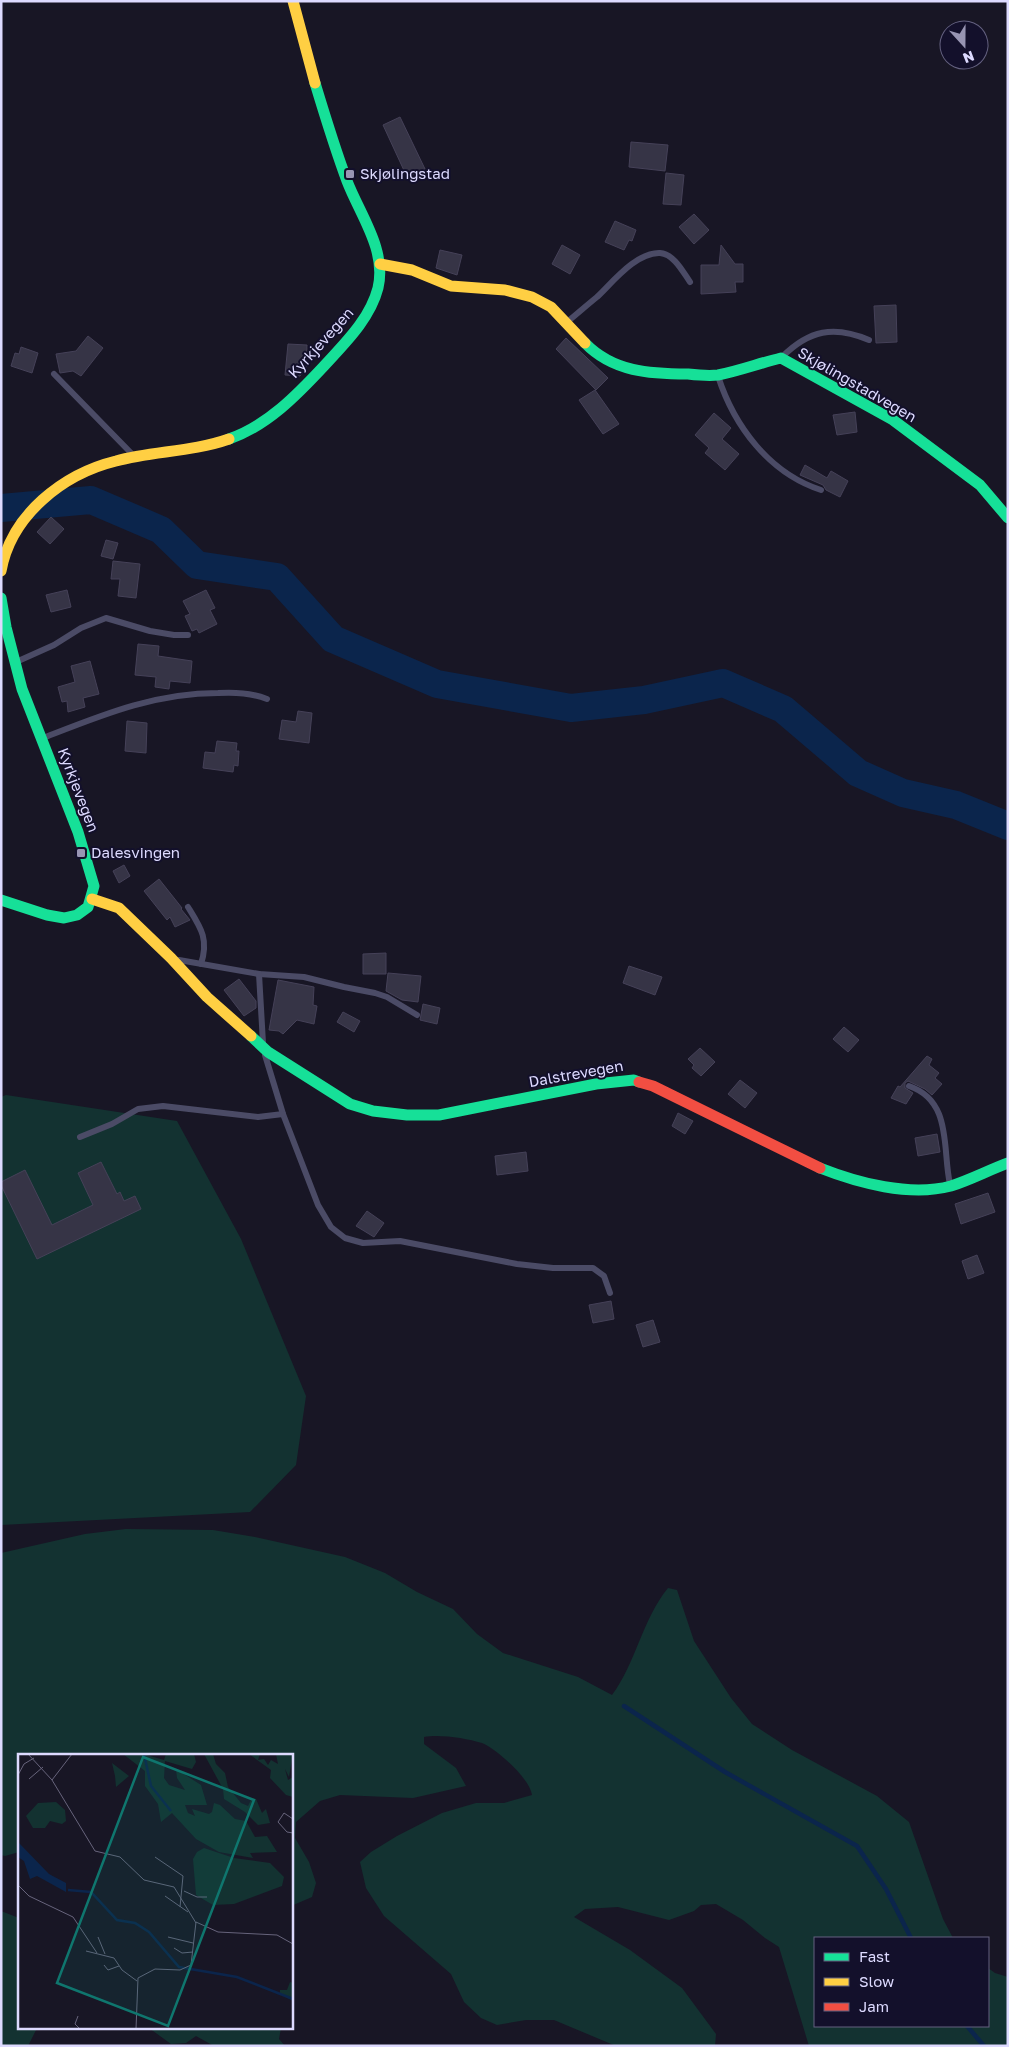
<svg xmlns="http://www.w3.org/2000/svg" width="1009" height="2047" font-family="'Golos Text',sans-serif">
<style>
.green{fill:#133231}
.lines{fill:none;stroke-linecap:round;stroke-linejoin:round}
.stream{stroke:#0b254c;stroke-width:4.5}
.river{stroke:#0b254c;stroke-width:28}
.building{fill:#363446;stroke:#454158}
.lane{stroke:#4b4b66;stroke-width:6}
.fast{stroke:#16e098;stroke-width:11}
.slow{stroke:#ffcf43;stroke-width:11}
.jam{stroke:#f24e42;stroke-width:11}
.poi-dot{fill:#9895b3;stroke:#13102b;stroke-width:2}
.labels{text-anchor:middle;stroke-width:4;stroke-linejoin:round;paint-order:stroke}
.poi-label{font-size:15px;fill:#dddaff;stroke:#13102b;text-anchor:start}
.street-label{font-size:15px;fill:#dddaff;stroke:#13102b}
.inset-river{fill:none;stroke:#0b254c;stroke-width:2.5}
.inset-road{fill:none;stroke:#67647c;stroke-width:1}
.view{fill:#0f766e;fill-opacity:0.15;stroke:#0f766e;stroke-width:2.5}
.inset-edge{fill:none;stroke:#dddaff;stroke-width:2.5}
</style>
<rect width="100%" height="100%" fill="#181625"/>
<g class="green">
<polygon points="6,1095 177,1121 241,1239 306,1396 296,1465 250,1512 1,1525 1,1097"/>
<path d="M126 1529 213 1530 255 1537 345 1557 385 1573 417 1592 453 1609 477 1634 503 1653 578 1677 612 1695C636 1663 642 1620 668 1588L677 1590 694 1641 731 1698 752 1724 792 1750 877 1796 909 1822 943 1919 953 1938H815V2026H988V1968L995 1973 1008 1977V2046H809L779 1947 765 1938 743 1920 716 1904 701 1905 694 1911 669 1920 618 1907 585 1909 574 1917 630 1950 682 1988 716 2034 715 2046H616L554 2020H526L497 2025 481 2018 464 2002 451 1974 384 1916 366 1888 360 1862 371 1852 397 1836 442 1813 476 1803H504L532 1795C530 1779 497 1749 482 1743 466 1738 439 1734 424 1737V1744L456 1768 466 1786 413 1798 340 1795 320 1801 296 1822 295 1838 309 1862 316 1883 312 1897 291 1906V1756H19V1852L5 1856 1 1855V1553L85 1534Z"/>
<polygon points="1,1911 19,1918 19,2028 37,2028 28,2046 1,2046"/>
<polygon points="149,2028 281,2028 279,2039 285,2046 214,2046 196,2036 186,2043 171,2044"/>
</g>
<g class="lines">
<g class="stream">
<polyline points="624,1706 725,1772 857,1846 886,1889 911,1938"/>
<polyline points="967,2026 984,2046"/>
</g>
<polyline class="river" points="1,508 91,500 161,530 197,565 277,577 333,639 437,684 571,708 644,700 723,683 783,709 858,773 903,793 956,805 1008,826"/>
</g>
<g class="building">
<polygon points="400,117 425,169 407,177 383,125"/>
<polygon points="631,142 668,145 665,171 629,167"/>
<polygon points="666,173 684,175 681,205 663,204"/>
<polygon points="694,214 709,230 694,244 679,227"/>
<polygon points="615,221 636,230 632,241 629,240 624,250 605,242"/>
<polygon points="562,245 580,255 570,274 552,264"/>
<polygon points="721,245 735,264 743,264 743,282 735,282 736,292 701,294 701,265 719,265"/>
<polygon points="440,250 462,255 457,275 436,268"/>
<polygon points="896,305 897,342 876,343 874,306"/>
<polygon points="88,336 103,348 81,376 73,371 60,373 56,354 76,351"/>
<polygon points="566,338 608,378 596,390 556,349"/>
<polygon points="288,344 307,345 306,370 300,376 285,375"/>
<polygon points="21,347 38,353 32,373 11,366 15,353 19,354"/>
<polygon points="595,390 619,424 603,434 579,400"/>
<polygon points="855,412 857,432 837,435 833,415"/>
<polygon points="714,413 731,428 722,439 739,454 725,470 705,453 709,448 695,435"/>
<polygon points="805,465 827,478 831,471 848,481 840,497 826,490 823,485 800,475"/>
<polygon points="51,517 64,529 50,544 37,532"/>
<polygon points="106,540 118,543 113,559 101,556"/>
<polygon points="113,561 140,564 136,598 118,596 120,579 111,579"/>
<polygon points="67,590 71,607 51,612 46,595"/>
<polygon points="206,590 215,608 210,610 217,624 199,633 197,629 192,631 185,616 190,614 183,601"/>
<polygon points="138,644 159,646 158,656 192,661 190,683 170,681 169,689 155,687 156,677 135,675"/>
<polygon points="90,661 99,694 83,698 85,707 68,712 67,701 62,702 58,687 75,682 71,666"/>
<polygon points="298,711 312,713 309,743 279,739 282,720 296,722"/>
<polygon points="127,721 147,723 146,753 125,751"/>
<polygon points="217,741 237,743 236,751 239,751 238,766 234,765 233,772 203,768 205,752 215,753"/>
<polygon points="124,865 130,876 119,883 113,871"/>
<polygon points="159,879 182,908 181,909 190,920 175,927 170,917 167,920 144,891"/>
<polygon points="386,953 386,974 363,974 363,954"/>
<polygon points="629,966 662,977 655,995 623,983"/>
<polygon points="388,973 421,976 418,1002 402,1000 386,991"/>
<polygon points="239,979 256,1001 256,1008 244,1016 224,990"/>
<polygon points="278,980 314,987 313,1005 317,1006 314,1024 297,1020 283,1034 279,1031 269,1030"/>
<polygon points="423,1004 440,1008 437,1024 420,1020"/>
<polygon points="343,1012 360,1021 354,1032 337,1022"/>
<polygon points="844,1027 859,1040 848,1052 833,1039"/>
<polygon points="700,1048 715,1062 701,1076 692,1068 694,1065 688,1059"/>
<polygon points="927,1056 932,1059 929,1065 939,1073 935,1078 942,1084 932,1095 925,1089 908,1081 905,1083 905,1088 913,1093 906,1104 891,1098 898,1086 900,1087"/>
<polygon points="740,1080 757,1093 745,1108 728,1094"/>
<polygon points="678,1113 693,1121 685,1134 672,1126"/>
<polygon points="937,1134 940,1152 918,1156 915,1138"/>
<polygon points="526,1152 528,1171 497,1175 495,1156"/>
<polygon points="101,1162 117,1194 120,1192 124,1201 135,1196 141,1209 37,1259 1,1185 1,1182 25,1170 52,1225 93,1205 78,1173"/>
<polygon points="988,1193 995,1212 961,1224 955,1204"/>
<polygon points="367,1211 384,1223 374,1237 356,1226"/>
<polygon points="977,1255 984,1273 968,1279 962,1261"/>
<polygon points="611,1301 614,1319 593,1323 589,1305"/>
<polygon points="653,1320 660,1342 643,1347 636,1325"/>
</g>
<g class="lines">
<g class="lane">
<path d="M567 322C577 314 587 305 597 297 612 283 636 252 660 253 674 254 683 272 690 282"/>
<path d="M782 357C809 330 834 325 869 340"/>
<polyline points="54,374 132,454"/>
<path d="M718 376C734 426 769 473 821 490"/>
<polyline points="16,662 54,645 81,628 106,618 150,631 174,635 188,635"/>
<path d="M43 738C102 715 154 693 218 693 234 692 252 693 267 699"/>
<path d="M188 907C201 928 209 939 201 964"/>
<polyline points="179,960 259,974 304,977 344,987 375,993 387,997 417,1015"/>
<polyline points="259,974 263,1043"/>
<polyline points="265,1055 283,1114 318,1205 331,1227 345,1238 363,1243 400,1241 517,1264 553,1268 593,1268 604,1276 610,1293"/>
<path d="M909 1086C953 1101 942 1150 950 1184"/>
<polyline points="80,1137 112,1124 138,1109 163,1106 258,1117 283,1114"/>
</g>
<g class="fast">
<path d="M585 343C613 372 650 374 688 374 697 375 709 376 718 375 739 371 760 363 781 358L893 420 980 485 1008 518"/>
<path d="M229 439C267 426 297 395 324 366 345 343 370 319 378 288 387 250 360 215 347 181 335 149 325 116 315 83"/>
<polyline points="1,598 6,627 22,689 78,832 94,886 88,907 77,915 64,918 47,915 1,900"/>
<polyline points="251,1036 268,1052 350,1104 373,1111 407,1115 439,1115 596,1084 634,1080 639,1082"/>
<path d="M820 1168C858 1183 910 1197 951 1186 970 1180 989 1170 1008 1163"/>
</g>
<g class="slow">
<polyline points="293,1 315,83"/>
<polyline points="380,264 412,270 451,286 505,290 532,297 551,307 585,343"/>
<path d="M1 571C11 515 63 474 116 461 153 451 192 452 229 439"/>
<polyline points="92,899 119,908 171,958 207,997 251,1036"/>
</g>
<polyline class="jam" points="639,1082 653,1086 820,1168"/>
</g>
<g class="poi-dot">
<rect x="345" y="169" width="10" height="10" rx="2.5"/>
<rect x="76" y="848" width="10" height="10" rx="2.5"/>
</g>
<g class="labels">
<g class="poi-label">
<text x="360" y="179">Skjølingstad</text>
<text x="91" y="858">Dalesvingen</text>
</g>
<g class="street-label">
<text transform="translate(321 343) rotate(-48)" y="5">Kyrkjevegen</text>
<text transform="translate(857 385) rotate(30)" y="5">Skjølingstadvegen</text>
<text transform="translate(78 790) rotate(69)" y="5">Kyrkjevegen</text>
<text transform="translate(576 1074) rotate(-10)" y="5">Dalstrevegen</text>
</g>
</g>
<g transform="translate(18 1754)">
<rect width="275" height="275" fill="#181625"/>
<path d="M105 0H125L146 6 148 0H176L178 8 174 15 147 7 146 24 151 31 167 36 159 24 158 15 183 31 189 51H167L170 59 177 62 174 55 191 60 194 58 196 49 202 51 217 65 228 67 237 83 249 82 259 98 232 99 235 104 201 98 178 85 154 59 143 68 140 50 127 32V17ZM186 0H195L198 10 207 19 210 33 223 49 230 52 234 44 238 45 244 59 248 55 252 69 240 71 227 58 206 45 205 35ZM231 0H242L240 6 246 5 250 11 253 6 260 10 258 0H275L271 23 267 15 270 26 275 23V43L268 41 252 24 253 16ZM94 9 111 22 98 33 97 22ZM38 48 47 56 48 67 44 70 32 67 27 74H15L8 62 20 49ZM186 94 216 104 252 109 266 123 264 132 216 150 195 151 178 141 175 105 179 98ZM272 228 275 229V247L262 240V236H269Z" fill="#133231"/>
<path d="M0 88 31 120 48 129V138L19 122 12 125 6 107 0 103Z" fill="#0b254c"/>
<path class="inset-river" d="M126 0 133 32 153 57M50 136 73 138 99 166 117 169 131 178 161 213 219 223 275 245"/>
<path class="inset-road" d="M10 0 34 26 77 97 102 103 126 126 156 133 178 169M0 21 6 10 16 4M11 25 25 13M34 26 54 0M275 65 266 59 260 68 269 78 275 79M137 103 165 122 162 153M0 131 11 142 55 163 79 199M166 137 179 143H189M147 142 170 158M80 183 87 200M150 183 175 189M156 194 164 199 175 198M68 197 96 204 104 216 119 227M86 211 90 216 101 212M60 262 57 270 62 275M118 275 120 224 137 215 162 216 173 211 178 168 200 178 259 181 275 190"/>
<path class="view" d="M125 3 236 46 150 272 39 229Z"/>
<rect width="275" height="275" class="inset-edge"/>
</g>
<rect width="1009" height="2047" fill="none" stroke="#dddaff" stroke-width="5"/>
<rect x="814" y="1937" width="175" height="90" fill="#13102b" stroke="#646180"/>
<rect x="824" y="1953" width="25" height="8" fill="#16e098" stroke="#646180"/>
<text x="859" y="1962" font-size="15" fill="#dddaff">Fast</text>
<rect x="824" y="1978" width="25" height="8" fill="#ffcf43" stroke="#646180"/>
<text x="859" y="1987" font-size="15" fill="#dddaff">Slow</text>
<rect x="824" y="2003" width="25" height="8" fill="#f24e42" stroke="#646180"/>
<text x="859" y="2012" font-size="15" fill="#dddaff">Jam</text>
<g transform="translate(964 45) rotate(159)"><circle r="24" fill="#13102b" stroke="#646180"/>
<path d="M0-4L9 19L0 12L-9 19Z" fill="#9895b3"/>
<text y="-8" font-size="14" font-weight="bold" text-anchor="middle" fill="#dddaff">N</text>
</g>
</svg>
